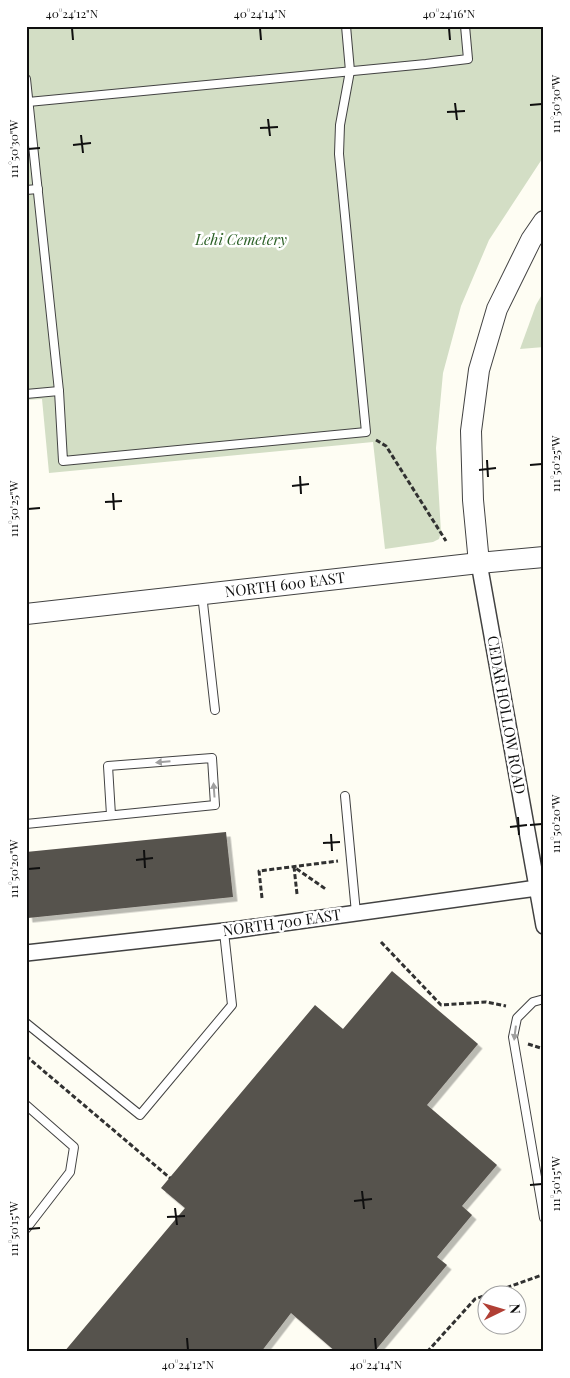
<svg xmlns="http://www.w3.org/2000/svg" width="570" height="1378" font-family="'Playfair Display',serif">
<style>
.cemetery{fill:#d3dec5}
.building{fill:#57524d;filter:url(#shadow)}
.lines{fill:none;stroke-linecap:round;stroke-linejoin:round}
.service-casing{stroke:#424242;stroke-width:10}
.minor-casing{stroke:#424242;stroke-width:18}
.tertiary-casing{stroke:#424242;stroke-width:22}
.path{stroke:#313131;stroke-width:3;stroke-dasharray:5 2.5;stroke-linecap:butt}
.service{stroke:#fff;stroke-width:8}
.minor{stroke:#fff;stroke-width:15}
.tertiary{stroke:#fff;stroke-width:20}
.oneway{fill:#9f9f9f}
.ticks{fill:none;stroke:#0f0f0f;stroke-width:2}
.labels{text-anchor:middle;stroke-width:5;stroke-linejoin:round;paint-order:stroke}
.park-label{font-size:15px;font-style:italic;fill:#2b6026;stroke:#fff}
.street-label{font-size:15px;fill:#0f0f0f;stroke:#fff}
.neatline{fill:none;stroke:#0f0f0f;stroke-width:2}
.ticks-label{font-size:12px;text-anchor:middle;fill:#0f0f0f}
</style>
<defs>
<filter id="shadow"><feDropShadow dx="4.5" dy="4.5" stdDeviation="0" flood-color="#0004"/></filter>
</defs>
<rect width="100%" height="100%" fill="#fefdf3"/>
<g class="cemetery">
<polygon points="26,26 544,26 544,156 489,240 461,306 443,373 436,448 441,532 439,539 433,542 385,549 373,442 49,473 42,399 26,400"/>
<polygon points="544,291 544,347 520,349 536,305"/>
</g>
<g class="building">
<polygon points="226,832 233,897 28,918 26,902 26,852"/>
<polygon points="392,971 478,1044 427,1105 497,1165 462,1206 472,1215 437,1257 447,1265 374,1352 336,1352 291,1313 261,1352 64,1352 185,1208 161,1188 315,1005 343,1029"/>
</g>
<g class="lines">
<defs>
<g id="service">
<polyline points="26,79 59,391 63,461 366,432 339,154 340,125 350,71 346,26"/>
<polyline points="28,102 426,64 468,59 465,26"/>
<polyline points="26,190 38,189"/>
<polyline points="26,394 59,391"/>
<polyline points="202,594 215,710"/>
<polyline points="345,796 356,913"/>
<polyline points="26,824 215,805 212,758 108,766 111,815"/>
<polyline points="544,999 533,1002 517,1018 513,1037 544,1218"/>
<polyline points="26,1023 140,1115 232,1005 224,932"/>
<polyline points="26,1105 74,1147 70,1172 26,1229"/>
</g>
<g id="minor">
<polyline points="479,563 544,926"/>
<polyline points="26,953 234,930 537,888"/>
</g>
<g id="tertiary">
<polyline points="479,563 473,500 471,431 479,370 497,309 531,240 544,221"/>
<polyline points="26,614 479,563 544,557"/>
</g>
</defs>
<use href="#service" class="service-casing"/>
<use href="#minor" class="minor-casing"/>
<use href="#tertiary" class="tertiary-casing"/>
<g class="path">
<polyline points="376,440 386,446 446,541"/>
<polyline points="297,894 294,867 327,890"/>
<polyline points="262,898 259,871 338,861"/>
<polyline points="381,942 441,1005 486,1002 506,1006"/>
<polyline points="528,1044 544,1049"/>
<polyline points="26,1056 170,1178"/>
<polyline points="427,1352 475,1299 542,1275"/>
</g>
<use href="#service" class="service"/>
<use href="#minor" class="minor"/>
<use href="#tertiary" class="tertiary"/>
</g>
<defs><path id="oneway-solid" d="M-6-.8H1V-3.2L6.5 0L1 3.2V.8H-6Z" transform="scale(1.25)"/></defs>
<g class="oneway">
<use href="#oneway-solid" transform="translate(163 762) rotate(175)"/>
<use href="#oneway-solid" transform="translate(214 790) rotate(-94)"/>
<use href="#oneway-solid" transform="translate(515 1033) rotate(97)"/>
</g>
<path class="ticks" d="M72 28 73 40M260 28 261 40M449 28 450 40M455 103 457 120M530 105 542 104M447 112 465 111M268 119 270 136M260 128 278 127M81 135 83 153M73 145 91 143M28 149 40 148M487 460 488 477M530 465 542 464M479 470 496 468M300 476 301 494M292 486 309 484M113 493 114 510M105 502 122 501M28 509 40 508M518 817 519 835M530 825 542 824M510 827 527 825M331 834 332 851M323 843 340 842M144 850 145 868M136 860 153 858M28 869 40 868M530 1185 542 1184M362 1191 364 1209M354 1201 372 1199M175 1208 177 1225M167 1217 185 1216M28 1229 40 1228M187 1338 188 1350M375 1338 376 1350"/>
<g class="labels">
<g class="park-label">
<text x="241" y="245">Lehi Cemetery</text>
</g>
<g class="street-label">
<text transform="translate(285 585) rotate(-7)" y="5">NORTH 600 EAST</text>
<text transform="translate(506 715) rotate(80)" y="5">CEDAR HOLLOW ROAD</text>
<text transform="translate(282 923) rotate(-8)" y="5">NORTH 700 EAST</text>
</g>
</g>
<rect width="570" height="1378" fill="none" stroke="#ffffff" stroke-width="55"/>
<g transform="translate(502 1310) rotate(85)"><circle r="24" fill="#ffffff" stroke="#9f9f9f"/>
<path d="M0-4L9 19L0 12L-9 19Z" fill="#b13f35"/>
<text y="-8" font-size="14" font-weight="bold" text-anchor="middle" fill="#0f0f0f">N</text>
</g>
<rect x="28" y="28" width="514" height="1322" class="neatline"/>
<g class="ticks-label">
<text x="72" y="18">40°24'12"N</text>
<text x="260" y="18">40°24'14"N</text>
<text x="449" y="18">40°24'16"N</text>
<text transform="translate(556 104) rotate(-90)" y="4">111°50'30"W</text>
<text transform="translate(14 149) rotate(-90)" y="4">111°50'30"W</text>
<text transform="translate(556 464) rotate(-90)" y="4">111°50'25"W</text>
<text transform="translate(14 509) rotate(-90)" y="4">111°50'25"W</text>
<text transform="translate(556 824) rotate(-90)" y="4">111°50'20"W</text>
<text transform="translate(14 869) rotate(-90)" y="4">111°50'20"W</text>
<text transform="translate(556 1184) rotate(-90)" y="4">111°50'15"W</text>
<text transform="translate(14 1229) rotate(-90)" y="4">111°50'15"W</text>
<text x="188" y="1369">40°24'12"N</text>
<text x="376" y="1369">40°24'14"N</text>
</g>
</svg>
